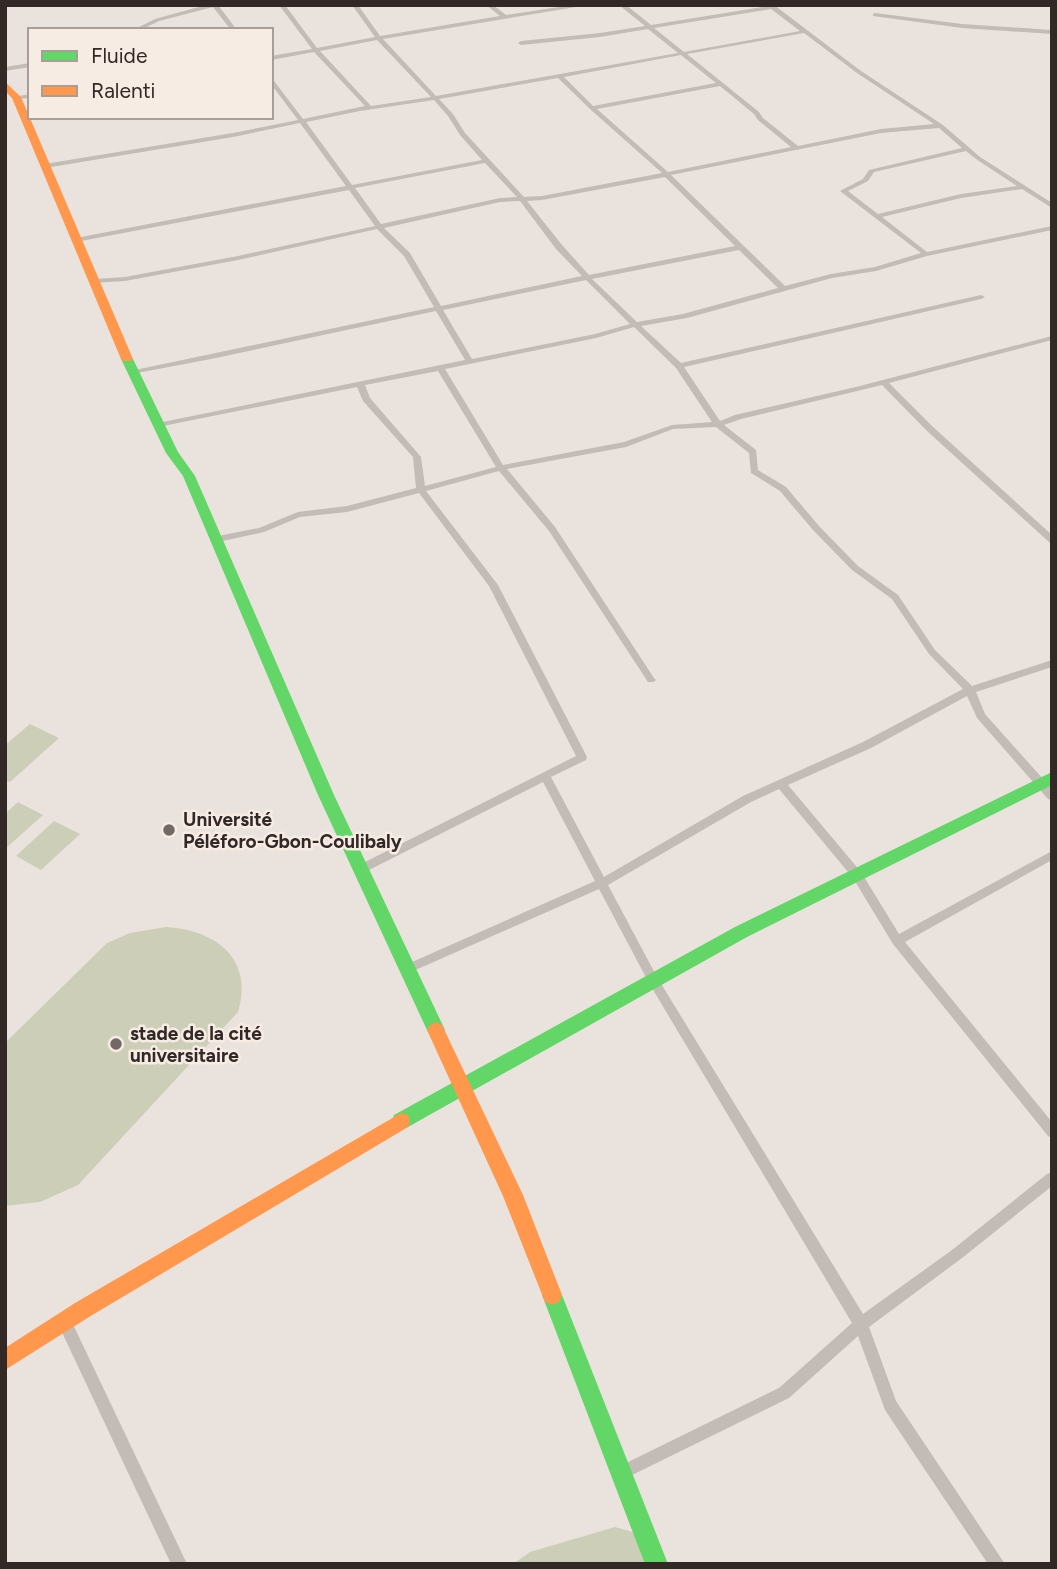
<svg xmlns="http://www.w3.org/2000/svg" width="1057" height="1569" font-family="Figtree,sans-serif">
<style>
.green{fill:#ccceb8}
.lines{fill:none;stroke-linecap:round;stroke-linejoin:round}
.street{fill:#c2bbb6;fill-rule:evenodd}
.fast{fill:#63d668;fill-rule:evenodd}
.slow{fill:#ff974d;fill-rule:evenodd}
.poi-dot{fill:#726966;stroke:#f7ece4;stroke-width:2.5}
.labels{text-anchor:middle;stroke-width:5;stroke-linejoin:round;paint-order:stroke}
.poi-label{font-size:19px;font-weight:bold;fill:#322826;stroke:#f7ece4;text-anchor:start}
</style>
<rect width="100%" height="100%" fill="#eae3dd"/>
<g class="green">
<polygon points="30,724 59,738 10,782 5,780 5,745"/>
<polygon points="18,802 43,815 5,849 5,814"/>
<polygon points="54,821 80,834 41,870 16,856"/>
<path d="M166 927C215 930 254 958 238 1012L78 1185 40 1202 5 1206V1043L107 943 130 933Z"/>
<polygon points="615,1527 636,1533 648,1564 513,1564 530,1552"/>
</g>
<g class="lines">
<g class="street">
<polygon points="206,5 218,5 237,30 231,30 213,7 159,21 141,30 133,30 155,19"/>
<path d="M279 5H285L317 48 375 37 352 5H358L380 36 500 16 486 5H493L506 15 572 5H588L383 39 436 96 678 53 648 29 600 37 521 45 518 43 521 41 600 33 645 26 619 5H626L651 25 774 5 861 71 943 125 980 157 1052 203V208L1022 189 961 198 882 217 927 252 1052 226V230L927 256 876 271 832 278 687 318 641 326 681 363 981 295 985 297 981 299 684 367 720 421 735 415 860 386 1052 336V340L889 383 932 426 1052 535V543L1049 542 926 430 882 385 741 419 724 425 756 450 758 470 786 487 819 526 858 566 898 595 935 650 972 686 1052 660V667L976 692 985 714 1052 789V800L1048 799 977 718 967 696 871 748 788 785 861 872 899 934 1052 851V860L905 942 1052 1122V1138L1048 1136 893 944 853 878 779 789 751 802 608 885 657 977 863 1314 952 1250 1047 1174 1052 1172V1186L962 1258 869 1327 896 1401 1005 1564H988L885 1410 858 1336 789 1398 628 1477 623 1479 618 1477 616 1472 618 1467 779 1388 852 1323 649 983 599 889 411 972 407 974 403 972 401 969 403 966 595 881 543 782 365 872H357L355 869 357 866 576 756 489 586 419 493 347 512 300 517 264 532 218 542 214 539 218 536 259 528 298 512 347 506 416 488 413 457 363 401 357 387 158 427 154 425 158 423 465 360 436 311 211 359 132 374 131 372 135 370 434 307 404 256 377 229 238 260 125 281 92 283 91 281 95 279 125 277 238 256 375 226 349 190 76 242 72 240 76 238 346 186 300 123 233 137 45 168 42 166 45 164 233 133 298 120 271 84V77L303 119 365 106 314 52 271 60V56L312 49ZM771 9 800 31 684 52 654 28ZM804 33 857 73 934 124 881 129 798 146 763 118 759 112 687 54ZM377 40 378 41 431 97 371 106 320 51ZM681 55 716 83 593 106 564 77ZM558 78 590 109 662 173 542 196 524 197 465 133 453 114 439 99ZM720 86 754 114 758 120 791 147 668 172 597 109ZM434 100 448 116 460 135 482 160 352 185 306 122 360 111ZM939 128 962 148 869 170 863 179 840 191 921 253 875 267 831 274 785 286 671 175 881 133ZM966 151 976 159 1017 186 961 194 878 214 848 191 868 181 874 172ZM485 163 517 197 500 198 381 224 355 188ZM665 177 735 246 589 275 562 245 527 201 542 200ZM520 201 556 249 582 276 441 306 410 253 384 228 500 202ZM739 250 778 288 683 314 637 322 592 279ZM586 280 630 324 595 334 472 359 443 310ZM634 327 676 368 712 422 672 425 624 442 503 465 445 369 596 338ZM438 371 496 467 425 486 421 457 370 398 365 385ZM716 427 749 453 751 473 780 491 813 530 852 570 892 599 929 654 963 689 863 742 743 796 604 877 551 777 586 760 587 757 498 585 426 491 499 471 549 531 648 682H654L656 680 654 678 555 527 507 469 626 447 673 429Z"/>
<polygon points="875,13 962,24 1052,30 1052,34 962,28 873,16 873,14"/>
<polygon points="30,63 30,67 5,71 5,67"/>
<polygon points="30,94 30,98 16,99 13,97"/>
<polygon points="64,1314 69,1316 187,1564 171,1564 59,1326 57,1321 59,1316"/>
</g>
<g class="fast">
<polygon points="127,355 133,359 178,452 195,476 334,795 445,1030 442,1035 436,1038 430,1035 427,1030 318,795 183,476 166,453 121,359"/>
<polygon points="1052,772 1052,785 747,937 408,1127 401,1129 394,1127 392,1121 394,1115 735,927"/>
<polygon points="552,1285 559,1288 562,1295 668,1564 645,1564 542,1295 545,1288"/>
</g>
<g class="slow">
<polygon points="5,82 21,97 133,359 131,361 123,361 121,359 12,98 5,91"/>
<polygon points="436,1022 442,1025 523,1195 562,1295 559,1302 552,1305 545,1302 503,1196 427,1030 430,1025"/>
<polygon points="401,1113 408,1115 410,1121 408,1127 89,1317 5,1370 5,1348 75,1303"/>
</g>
</g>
<g class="poi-dot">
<circle cx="169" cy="830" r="7"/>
<circle cx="116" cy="1044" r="7"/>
</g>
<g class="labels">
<g class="poi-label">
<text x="183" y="826">Université<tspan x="183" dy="22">Péléforo-Gbon-Coulibaly</tspan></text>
<text x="130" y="1040">stade de la cité<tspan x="130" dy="22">universitaire</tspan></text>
</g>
</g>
<rect width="1057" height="1569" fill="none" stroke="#322826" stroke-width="14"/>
<rect x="28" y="28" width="245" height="91" fill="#f7ece4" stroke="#a89e98" stroke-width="2"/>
<rect x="42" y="51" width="35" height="10" fill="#63d668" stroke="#a89e98" stroke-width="2"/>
<text x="91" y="63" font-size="21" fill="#322826">Fluide</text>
<rect x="42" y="86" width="35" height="10" fill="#ff974d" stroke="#a89e98" stroke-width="2"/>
<text x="91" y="98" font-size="21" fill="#322826">Ralenti</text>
</svg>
